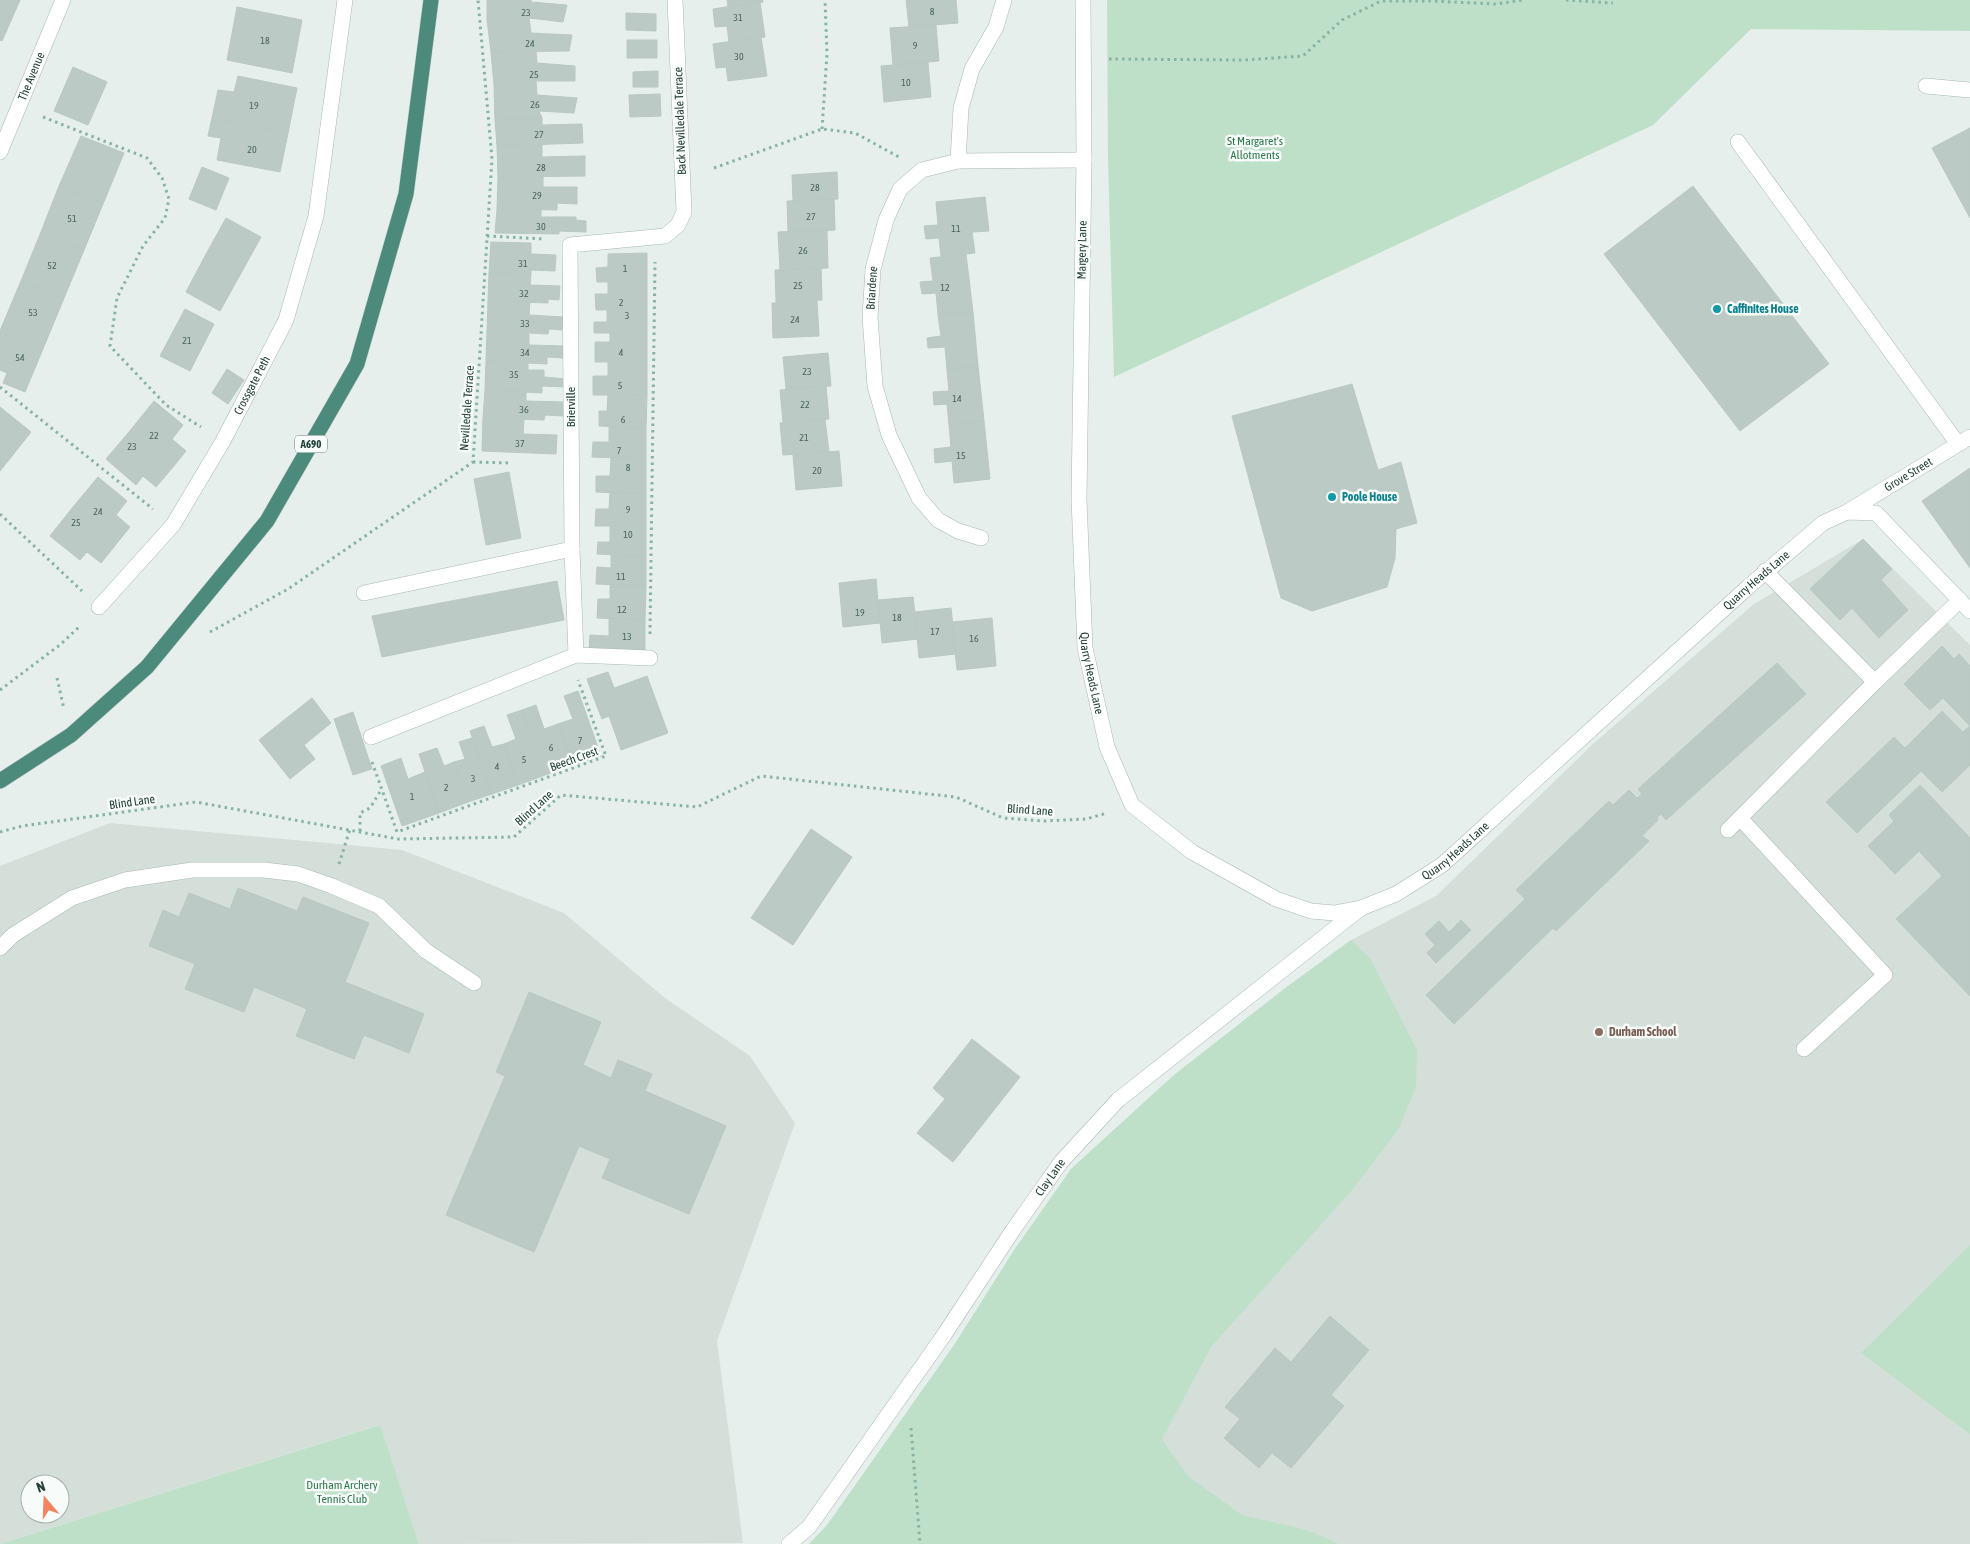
<svg xmlns="http://www.w3.org/2000/svg" width="1970" height="1544" font-family="'Asap Condensed',sans-serif">
<style>
.built{fill:#d4dfda;fill-rule:evenodd}
.green{fill:#bfe0c8}
.building{fill:#bbcac4;stroke:#b8c9c2}
.lines{fill:none;stroke-linecap:round;stroke-linejoin:round}
.service-casing{stroke:#a8b8b2;stroke-width:16}
.minor-casing{stroke:#a8b8b2;stroke-width:16}
.tertiary-casing{stroke:#a8b8b2;stroke-width:16}
.trunk-casing{stroke:#c2cac8;stroke-width:16}
.path{stroke:#86b3a5;stroke-width:3;stroke-dasharray:2.5 4;stroke-linecap:butt}
.service{stroke:#fff;stroke-width:15}
.minor{stroke:#fff;stroke-width:15}
.tertiary{stroke:#fff;stroke-width:15}
.trunk{stroke:#4c8a7c;stroke-width:15}
.culture-dot{fill:#0f9aa8;stroke:#f7fbf9;stroke-width:2}
.education-dot{fill:#8d6e63;stroke:#f7fbf9;stroke-width:2}
.labels{text-anchor:middle;stroke-width:5;stroke-linejoin:round;paint-order:stroke}
.number-label{font-size:10px;fill:#4a645c}
.shield{fill:#f7fbf9;stroke:#637a73;stroke-width:1}
.shield-label{font-size:11px;font-weight:bold;fill:#24423a}
.street-label{font-size:12px;fill:#24423a;stroke:#f7fbf9}
.park-label{font-size:12px;fill:#2d7a4b;stroke:#f7fbf9}
.culture-label{font-size:12px;font-weight:bold;fill:#0d838f;stroke:#f7fbf9;text-anchor:start}
.education-label{font-size:12px;font-weight:bold;fill:#785e54;stroke:#f7fbf9;text-anchor:start}
</style>
<rect width="100%" height="100%" fill="#e6efeb"/>
<g class="built">
<polygon points="1863,539 1970,645 1970,1544 959,1544 1071,1169 1174,1075 1284,989 1351,940 1436,896 1594,743 1754,604"/>
<path d="M110 823 402 850 564 913 665 998 750 1056 795 1123 717 1341 743 1543 419 1544 379 1425 0 1544V866ZM30 1484H60V1514H30Z"/>
</g>
<g class="green">
<polygon points="1107,0 1970,0 1970,31 1751,29 1653,125 1114,377 1108,159"/>
<polygon points="1351,940 1370,958 1417,1050 1416,1088 1398,1130 1353,1189 1211,1347 1162,1439 1188,1476 1242,1515 1307,1530 1339,1544 809,1544 827,1525 954,1345 1014,1250 1071,1169 1174,1075 1284,989"/>
<polygon points="1970,1245 1970,1434 1861,1353"/>
<polygon points="380,1425 419,1544 0,1544"/>
</g>
<g class="building">
<polygon points="0,0 20,0 13,16 0,10"/>
<polygon points="487,0 531,0 531,2 567,5 563,22 529,18 487,19"/>
<polygon points="727,0 763,0 763,2 728,7"/>
<polygon points="906,0 956,0 958,23 909,27"/>
<polygon points="760,2 765,37 729,42 727,26 715,27 713,9"/>
<polygon points="237,7 302,20 292,73 227,60"/>
<polygon points="0,10 13,16 2,41 0,40"/>
<polygon points="626,13 656,14 656,31 626,30"/>
<polygon points="529,18 531,33 572,35 569,51 491,52 487,19"/>
<polygon points="936,25 939,61 893,65 890,28"/>
<polygon points="761,37 767,76 728,81 726,67 716,68 713,44"/>
<rect x="627" y="40" width="30" height="18"/>
<polygon points="536,51 537,63 575,66 575,81 536,81 494,85 491,52"/>
<polygon points="928,62 931,97 884,102 881,66"/>
<polygon points="73,67 107,82 88,125 54,111"/>
<polygon points="658,71 658,87 633,87 633,72"/>
<polygon points="238,76 297,88 288,133 212,118 218,90 234,92"/>
<polygon points="536,81 537,95 577,98 574,113 539,111 542,118 495,120 494,85"/>
<polygon points="660,94 661,116 630,117 629,95"/>
<polygon points="212,118 288,133 280,172 217,160 221,138 208,136"/>
<polygon points="542,118 542,125 582,124 583,143 497,146 495,120"/>
<polygon points="1970,128 1970,218 1932,148"/>
<polygon points="81,136 124,153 103,204 59,186"/>
<polygon points="542,145 542,157 585,156 585,176 498,177 497,146"/>
<polygon points="202,167 229,178 216,210 189,199"/>
<polygon points="837,172 838,199 793,201 792,175"/>
<polygon points="498,177 543,177 543,187 577,187 577,204 557,203 557,210 497,209"/>
<polygon points="59,186 103,204 84,250 41,232"/>
<polygon points="1693,186 1829,364 1740,431 1604,254"/>
<polygon points="985,197 989,231 972,232 975,253 941,256 939,238 926,239 924,226 938,225 936,202"/>
<polygon points="834,199 835,230 788,232 787,201"/>
<polygon points="497,209 541,209 541,217 576,217 576,220 586,221 586,232 559,231 559,234 495,233"/>
<polygon points="226,218 261,237 240,275 205,256"/>
<polygon points="827,230 828,268 780,270 778,232"/>
<polygon points="41,232 84,250 64,298 21,281"/>
<polygon points="491,242 531,243 531,254 556,255 555,271 531,270 531,274 489,273"/>
<polygon points="647,253 647,282 597,282 596,268 608,267 608,254"/>
<polygon points="966,254 973,312 938,315 936,293 922,294 920,282 933,281 930,258"/>
<polygon points="205,256 240,275 220,311 186,292"/>
<polygon points="821,268 822,300 776,302 775,270"/>
<polygon points="489,273 531,274 530,285 560,286 559,300 548,299 548,303 488,301"/>
<polygon points="21,281 64,298 45,344 2,326"/>
<polygon points="608,282 647,282 647,309 596,310 595,294 608,294"/>
<polygon points="488,301 530,302 529,315 563,317 562,330 549,329 548,334 487,331"/>
<polygon points="817,301 819,336 773,338 772,303"/>
<polygon points="185,309 214,324 190,371 160,356"/>
<polygon points="607,309 647,309 647,333 594,333 594,322 607,322"/>
<polygon points="973,312 978,366 947,370 945,347 928,348 927,338 941,336 938,315"/>
<polygon points="2,326 45,344 25,392 3,383 7,373 0,370 0,331"/>
<polygon points="487,331 529,334 529,345 564,346 564,358 547,357 547,364 486,361"/>
<polygon points="610,333 647,333 647,362 595,362 595,342 610,342"/>
<polygon points="828,353 831,386 786,389 783,357"/>
<polygon points="486,361 528,363 528,370 544,370 544,377 566,379 566,387 542,386 542,393 485,390"/>
<polygon points="608,362 647,362 647,395 593,395 593,376 608,376"/>
<polygon points="978,366 984,421 949,425 947,404 934,405 933,392 949,391 947,370"/>
<polygon points="227,369 244,380 228,404 212,393"/>
<polygon points="1352,384 1378,470 1401,462 1417,523 1396,529 1395,558 1387,587 1312,611 1281,598 1232,416"/>
<polygon points="826,386 829,419 783,422 780,390"/>
<polygon points="485,390 526,392 526,401 564,402 563,416 545,415 544,420 483,418"/>
<polygon points="608,394 647,395 646,428 599,426 599,411 607,411"/>
<polygon points="154,401 183,425 172,439 186,451 173,467 129,432"/>
<polygon points="0,407 31,432 8,461 0,455"/>
<polygon points="483,418 524,420 523,434 557,435 556,454 482,451"/>
<polygon points="825,419 829,452 783,455 780,423"/>
<polygon points="984,421 990,479 954,483 952,461 935,463 934,449 951,447 949,425"/>
<polygon points="609,427 646,428 646,459 592,457 593,442 609,442"/>
<polygon points="129,432 173,467 156,487 143,476 136,485 106,459"/>
<polygon points="839,451 842,486 796,490 793,455"/>
<polygon points="0,455 8,461 0,471"/>
<polygon points="611,457 646,459 646,494 596,492 596,476 610,476"/>
<polygon points="1970,468 1970,568 1922,501"/>
<polygon points="509,472 521,538 486,545 474,479"/>
<polygon points="98,477 127,501 116,515 130,527 117,543 73,507"/>
<polygon points="610,492 646,494 646,526 595,526 596,509 609,509"/>
<polygon points="73,507 117,543 101,563 87,552 80,560 50,536"/>
<polygon points="610,526 646,526 646,556 597,554 598,542 610,542"/>
<polygon points="1863,539 1892,569 1881,580 1908,610 1879,638 1852,608 1840,620 1810,589"/>
<polygon points="611,555 646,556 646,586 596,584 597,567 611,568"/>
<polygon points="876,579 880,623 843,627 839,583"/>
<polygon points="557,581 564,620 382,657 372,616"/>
<polygon points="610,585 646,586 645,620 597,618 598,599 610,599"/>
<polygon points="913,597 918,639 882,643 878,600"/>
<polygon points="951,608 956,654 919,658 915,612"/>
<polygon points="609,618 645,620 645,653 589,651 590,635 609,636"/>
<polygon points="992,618 996,666 957,670 952,622"/>
<polygon points="1942,646 1954,659 1959,654 1970,666 1970,765 1942,792 1921,771 1857,833 1826,802 1894,737 1905,748 1942,711 1963,732 1970,726 1943,698 1930,710 1904,684"/>
<polygon points="1777,663 1806,694 1666,820 1661,814 1657,818 1658,820 1642,836 1649,841 1556,931 1553,928 1454,1024 1426,995 1525,899 1516,890 1609,801 1613,805 1629,790 1637,798 1642,794 1638,789"/>
<polygon points="608,672 614,688 593,696 587,679"/>
<polygon points="647,676 668,733 621,750 609,716 602,719 593,696"/>
<polygon points="578,691 601,756 573,765 558,724 573,719 564,696"/>
<polygon points="312,698 331,723 304,745 315,759 290,779 259,740"/>
<polygon points="536,705 544,729 558,724 573,765 545,775 522,710"/>
<polygon points="522,710 545,775 518,785 504,744 516,739 507,715"/>
<polygon points="353,712 372,769 353,775 334,719"/>
<polygon points="484,726 492,747 504,744 518,785 492,794 470,731"/>
<polygon points="472,738 492,794 468,802 454,762 465,759 459,742"/>
<polygon points="437,748 444,766 454,762 468,802 439,813 419,754"/>
<polygon points="401,758 408,779 425,772 439,813 402,826 381,766"/>
<polygon points="1920,785 1970,838 1970,996 1896,919 1942,876 1919,851 1895,874 1868,846 1894,821 1889,815"/>
<polygon points="811,829 852,857 793,945 751,918"/>
<polygon points="238,888 297,911 303,897 369,923 345,982 424,1014 409,1053 364,1035 354,1059 296,1036 307,1009 254,987 244,1012 185,989 195,964 149,946 163,910 179,917 189,893 230,909"/>
<polygon points="1461,920 1471,930 1436,963 1427,953 1435,945 1425,934 1439,921 1449,932"/>
<polygon points="529,992 601,1022 583,1065 611,1078 618,1060 652,1074 645,1091 726,1126 689,1214 602,1178 610,1159 579,1146 534,1252 446,1215 505,1076 496,1072"/>
<polygon points="972,1039 1020,1077 953,1162 917,1133 945,1099 933,1088"/>
<polygon points="1330,1316 1369,1350 1331,1395 1344,1406 1291,1468 1272,1453 1259,1468 1224,1438 1240,1419 1225,1407 1275,1348 1291,1362"/>
</g>
<g class="lines">
<defs>
<g id="service">
<polyline points="1926,86 1970,90"/>
<polyline points="1738,142 1958,444"/>
<polyline points="364,593 572,549"/>
<polyline points="1875,682 1960,600"/>
<polyline points="371,737 576,655 650,658"/>
<polyline points="1740,818 1885,975 1804,1049"/>
<polyline points="1728,830 1875,682 1765,571"/>
<polyline points="0,948 13,935 72,898 125,880 192,870 264,870 298,874 332,886 379,906 426,951 474,983"/>
<path id="s1" d="M789 1544 809 1527 944 1335 1013 1230 1061 1162 1118 1100 1361 908"/>
</g>
<g id="minor">
<path id="s2" d="M0 152 63 0"/>
<polyline points="958,161 961,108 972,69 996,27 1004,0"/>
<path id="s3" d="M1847 512 1970 437"/>
<path id="s4" d="M981 538 958 531 938 520 919 498 889 435 875 386 870 317 873 269 886 220 900 189 922 170 958 161 1084 160"/>
<path id="s5" d="M99 607 173 525 223 441 286 320 316 216 345 0"/>
<polyline points="576,655 572,549 570,245 665,236 678,225 684,212 675,0"/>
</g>
<g id="tertiary">
<path id="s6" d="M1083 0 1084 160 1079 499 1085 648 1107 747 1132 805 1192 852 1276 899 1311 911 1334 913 1361 908 1396 894 1442 865 1748 587 1823 523 1847 512 1876 513 1970 611"/>
</g>
<polyline id="trunk" points="0,781 71,735 147,667 267,521 357,364 406,194 431,0"/>
</defs>
<use href="#service" class="service-casing"/>
<use href="#minor" class="minor-casing"/>
<use href="#tertiary" class="tertiary-casing"/>
<use href="#trunk" class="trunk-casing"/>
<g class="path">
<polyline points="1566,0 1613,3"/>
<polyline points="1109,59 1245,60 1303,56 1342,20 1381,1 1431,1 1496,4 1523,0"/>
<polyline points="43,117 147,158 162,178 169,199 165,218 143,246 117,298 110,346 166,405 201,427"/>
<polyline points="822,129 827,54 825,0"/>
<polyline points="714,168 822,129 855,133 899,157"/>
<polyline points="487,236 545,239"/>
<polyline points="0,387 153,509"/>
<polyline points="473,462 512,463"/>
<polyline points="0,514 82,591"/>
<polyline points="210,632 288,589 473,462 492,159 478,0"/>
<polyline points="650,634 655,262"/>
<polyline points="57,678 64,709"/>
<polyline points="0,690 61,644 81,625"/>
<polyline points="372,762 397,832 606,756 578,680"/>
<polyline points="360,831 360,813 370,808 381,790"/>
<polyline points="0,832 22,826 196,802 398,839 514,837 561,795 697,807 761,776 956,797 1003,818 1044,821 1086,819 1107,813"/>
<polyline points="339,864 350,829"/>
<polyline points="911,1428 920,1544"/>
</g>
<use href="#service" class="service"/>
<use href="#minor" class="minor"/>
<use href="#tertiary" class="tertiary"/>
<use href="#trunk" class="trunk"/>
</g>
<g class="culture-dot">
<circle cx="1717" cy="309" r="5"/>
<circle cx="1332" cy="497" r="5"/>
</g>
<circle class="education-dot" cx="1599" cy="1032" r="5"/>
<g class="labels">
<g class="number-label">
<text x="932" y="15">8</text>
<text x="526" y="16">23</text>
<text x="738" y="21">31</text>
<text x="265" y="44">18</text>
<text x="530" y="47">24</text>
<text x="915" y="49">9</text>
<text x="739" y="60">30</text>
<text x="534" y="78">25</text>
<text x="906" y="86">10</text>
<text x="535" y="108">26</text>
<text x="254" y="109">19</text>
<text x="539" y="138">27</text>
<text x="252" y="153">20</text>
<text x="541" y="171">28</text>
<text x="815" y="191">28</text>
<text x="537" y="199">29</text>
<text x="811" y="220">27</text>
<text x="72" y="222">51</text>
<text x="541" y="230">30</text>
<text x="956" y="232">11</text>
<text x="803" y="254">26</text>
<text x="523" y="267">31</text>
<text x="52" y="269">52</text>
<text x="625" y="272">1</text>
<text x="798" y="289">25</text>
<text x="945" y="291">12</text>
<text x="524" y="297">32</text>
<text x="621" y="306">2</text>
<text x="33" y="316">53</text>
<text x="627" y="319">3</text>
<text x="795" y="323">24</text>
<text x="525" y="327">33</text>
<text x="187" y="344">21</text>
<text x="525" y="356">34</text>
<text x="621" y="356">4</text>
<text x="20" y="361">54</text>
<text x="807" y="375">23</text>
<text x="514" y="378">35</text>
<text x="620" y="389">5</text>
<text x="957" y="402">14</text>
<text x="805" y="408">22</text>
<text x="524" y="413">36</text>
<text x="623" y="423">6</text>
<text x="154" y="439">22</text>
<text x="804" y="441">21</text>
<text x="520" y="447">37</text>
<text x="132" y="450">23</text>
<text x="619" y="454">7</text>
<text x="961" y="459">15</text>
<text x="628" y="471">8</text>
<text x="817" y="474">20</text>
<text x="628" y="513">9</text>
<text x="98" y="515">24</text>
<text x="76" y="526">25</text>
<text x="628" y="538">10</text>
<text x="621" y="580">11</text>
<text x="622" y="613">12</text>
<text x="860" y="616">19</text>
<text x="897" y="621">18</text>
<text x="935" y="635">17</text>
<text x="627" y="640">13</text>
<text x="974" y="642">16</text>
<text x="580" y="744">7</text>
<text x="551" y="751">6</text>
<text x="524" y="763">5</text>
<text x="497" y="770">4</text>
<text x="473" y="782">3</text>
<text x="446" y="791">2</text>
<text x="412" y="800">1</text>
</g>
<rect class="shield" x="295" y="435.5" width="32" height="17" rx="4"/>
<g class="shield-label">
<text x="311" y="448">A690</text>
</g>
<g class="street-label">
<text dy="4" stroke="none"><textPath href="#s2" startOffset="82">The Avenue</textPath></text>
<text transform="translate(680 121) rotate(-92)" y="4">Back Nevilledale Terrace</text>
<text transform="translate(1082 250) rotate(-89)" y="4">Margery Lane</text>
<text dy="4" stroke="none"><textPath href="#s4" startOffset="295">Briardene</textPath></text>
<text dy="4" stroke="none"><textPath href="#s5" startOffset="271">Crossgate Peth</textPath></text>
<text transform="translate(571 407) rotate(-90)" y="4">Brierville</text>
<text transform="translate(467 408) rotate(-86)" y="4">Nevilledale Terrace</text>
<text dy="4" stroke="none"><textPath href="#s3" startOffset="72">Grove Street</textPath></text>
<text dy="4" stroke="none"><textPath href="#s6" startOffset="1589">Quarry Heads Lane</textPath></text>
<text dy="4" stroke="none"><textPath href="#s6" startOffset="674">Quarry Heads Lane</textPath></text>
<text transform="translate(574 759) rotate(-20)" y="4">Beech Crest</text>
<text transform="translate(132 802) rotate(-8)" y="4">Blind Lane</text>
<text transform="translate(534 808) rotate(-42)" y="4">Blind Lane</text>
<text transform="translate(1030 810) rotate(4)" y="4">Blind Lane</text>
<text dy="4" stroke="none"><textPath href="#s6" startOffset="1184">Quarry Heads Lane</textPath></text>
<text dy="4" stroke="none"><textPath href="#s1" startOffset="451">Clay Lane</textPath></text>
</g>
<g class="park-label">
<text x="1255" y="145">St Margaret's<tspan x="1255" dy="14">Allotments</tspan></text>
<text x="342" y="1489">Durham Archery<tspan x="342" dy="14">Tennis Club</tspan></text>
</g>
<g class="culture-label">
<text x="1727" y="313">Caffinites House</text>
<text x="1342" y="501">Poole House</text>
</g>
<g class="education-label">
<text x="1609" y="1036">Durham School</text>
</g>
</g>
<g transform="translate(45 1499) rotate(341)"><circle r="24" fill="#f7fbf9" stroke="#a3b1ad"/>
<path d="M0-4L9 19L0 12L-9 19Z" fill="#f4845f"/>
<text y="-8" font-size="14" font-weight="bold" text-anchor="middle" fill="#24423a">N</text>
</g>
</svg>
